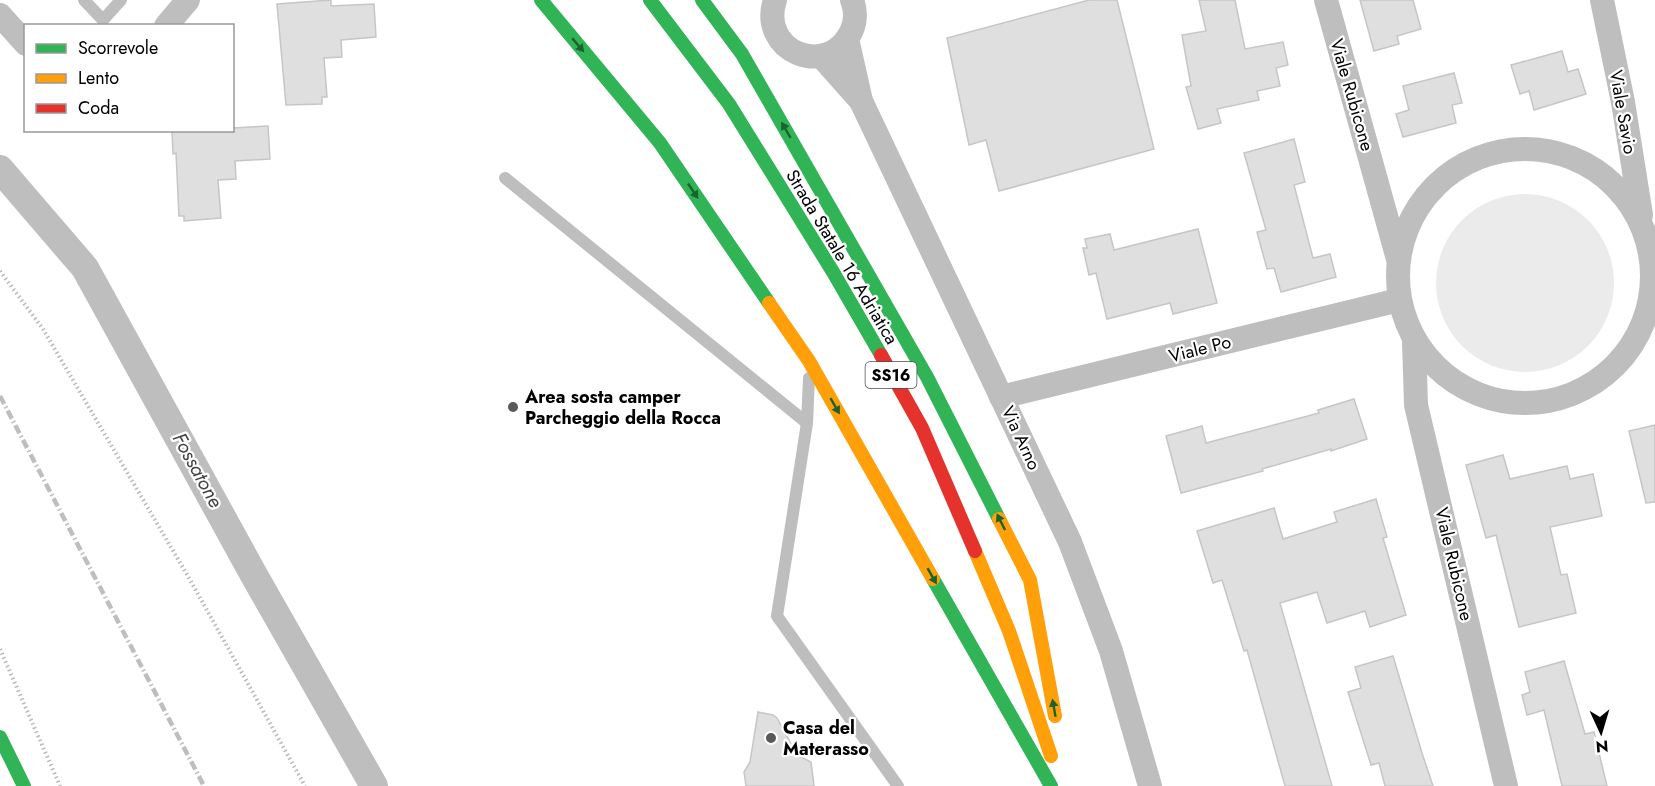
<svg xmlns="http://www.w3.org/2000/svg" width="1655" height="786" font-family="Jost,sans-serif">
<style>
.green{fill:#ebebeb}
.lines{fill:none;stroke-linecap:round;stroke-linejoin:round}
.canal{stroke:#bebebe;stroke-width:28}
.building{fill:#dfdfdf;stroke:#c6c6c6;stroke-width:1.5}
.path{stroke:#b9b9b9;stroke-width:4;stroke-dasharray:1.5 3;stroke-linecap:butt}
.lane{stroke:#bebebe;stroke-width:12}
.street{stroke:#bebebe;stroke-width:24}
.fast{stroke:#30b455;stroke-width:14}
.slow{stroke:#ff9f0a;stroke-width:14}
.jam{stroke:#e5322d;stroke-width:14}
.rail{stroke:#bebebe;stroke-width:4.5;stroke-dasharray:9 3 1.5 3;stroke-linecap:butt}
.oneway{fill:#1a632f}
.poi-dot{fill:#595959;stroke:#fff;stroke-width:2}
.labels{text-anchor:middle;stroke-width:4.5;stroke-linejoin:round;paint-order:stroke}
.shield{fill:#fff;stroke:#4c4c4c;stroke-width:1.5}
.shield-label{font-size:16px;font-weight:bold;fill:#000}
.street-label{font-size:18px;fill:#000;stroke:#fff}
.poi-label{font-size:18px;font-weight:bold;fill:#000;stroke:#fff;text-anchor:start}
.water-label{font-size:20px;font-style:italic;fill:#434343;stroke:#fff}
</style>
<rect width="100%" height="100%" fill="#fff"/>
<circle class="green" cx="1525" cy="283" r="89"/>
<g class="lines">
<polyline class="canal" points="0,169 85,268 255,577 374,786"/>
</g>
<g class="building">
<polygon points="331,0 331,6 374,4 376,37 341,40 342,57 324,58 327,97 322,97 322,104 286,105 277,4"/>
<polygon points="1089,0 1117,0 1154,149 999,191 986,140 969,145 947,38"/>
<polygon points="1199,0 1235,0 1245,49 1283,42 1288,65 1276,68 1280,86 1257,91 1259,100 1217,109 1221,123 1198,129 1186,87 1191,86 1182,35 1206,31"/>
<polygon points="1360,0 1413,0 1421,29 1397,36 1399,44 1374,51"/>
<polygon points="1562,51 1568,72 1578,69 1586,94 1534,110 1529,91 1520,94 1511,65"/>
<polygon points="1454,73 1462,103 1452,105 1456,123 1403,137 1396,114 1409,110 1403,86"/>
<polygon points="268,126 270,159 235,161 236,179 218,180 221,218 184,221 184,216 179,216 176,153 173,154 172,130 232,130 232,128"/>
<polygon points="1294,139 1305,182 1294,185 1313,258 1330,254 1336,277 1281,292 1274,268 1267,269 1257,232 1266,230 1244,153"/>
<polygon points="1198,229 1217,303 1173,314 1170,303 1107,319 1096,273 1089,275 1083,248 1087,248 1085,239 1110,234 1114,250"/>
<polygon points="1354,399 1367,439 1331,451 1331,449 1262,469 1263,471 1181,493 1166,436 1202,426 1206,443 1319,413 1318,410"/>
<polygon points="1655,425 1655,502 1646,503 1629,431"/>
<polygon points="1503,455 1510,479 1567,466 1570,479 1593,474 1602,516 1550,527 1561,575 1567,574 1576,613 1519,627 1496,535 1486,538 1466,465"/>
<polygon points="1376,499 1387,537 1383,538 1406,615 1370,627 1365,611 1327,623 1317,592 1280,603 1332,786 1285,786 1247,650 1244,651 1222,580 1213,583 1197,531 1274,508 1283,539 1337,522 1334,512"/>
<polygon points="1393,656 1422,753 1433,786 1385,786 1379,763 1371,765 1348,692 1361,688 1355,667"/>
<polygon points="1564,661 1585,734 1594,732 1607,786 1562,786 1544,710 1527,715 1522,695 1530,692 1525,672"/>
<polygon points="758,712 773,715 777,718 797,755 811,762 814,786 746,786 744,772 750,762"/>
</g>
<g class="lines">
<g class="path">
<polyline points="0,271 43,329 189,578 305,786"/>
<polyline points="0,649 60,786"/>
</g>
<g class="lane">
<polyline points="84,0 103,20 121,0"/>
<polyline points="505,178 807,423"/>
<polyline points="809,378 807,423 777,616 898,786"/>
</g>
<g class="street">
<path d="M775 0C758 51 827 80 851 32 856 22 856 10 852 0"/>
<polyline points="1326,0 1398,259"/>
<polyline points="1602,0 1623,102 1641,215"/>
<polyline points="0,15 26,44"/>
<polyline points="166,26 188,0"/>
<polyline points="821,56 861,101 847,39"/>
<polyline points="861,101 1070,542 1111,651 1150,786"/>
<circle cx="1525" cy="276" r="127"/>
<polyline points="1414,341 1416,405 1506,786"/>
<polyline points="1001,397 1399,300"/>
</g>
<g class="fast">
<polyline points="541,0 660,143 769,303"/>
<polyline points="650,0 729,104 833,272 881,355"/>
<polyline points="702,0 742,54 927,377 999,519"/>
<polyline points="933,579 1051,786"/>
<polyline points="0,737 24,786"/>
</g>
<g class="slow">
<polyline points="769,303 809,361 933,579"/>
<polyline points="999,519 1030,580 1055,716"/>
<polyline points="975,551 1009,631 1051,756"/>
</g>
<polyline class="jam" points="881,355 922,428 975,551"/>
<polyline class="rail" points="0,396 204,786"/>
</g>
<defs><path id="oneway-solid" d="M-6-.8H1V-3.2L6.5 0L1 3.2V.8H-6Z" transform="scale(1.5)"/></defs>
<g class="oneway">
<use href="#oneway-solid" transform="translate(578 45) rotate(50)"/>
<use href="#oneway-solid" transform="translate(786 130) rotate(-120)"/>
<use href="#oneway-solid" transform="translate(693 191) rotate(56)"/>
<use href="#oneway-solid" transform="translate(835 406) rotate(60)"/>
<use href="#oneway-solid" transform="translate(1001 522) rotate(-117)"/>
<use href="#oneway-solid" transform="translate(932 576) rotate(60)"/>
<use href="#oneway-solid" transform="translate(1054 708) rotate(-100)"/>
</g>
<g class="poi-dot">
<circle cx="513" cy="407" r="6"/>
<circle cx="771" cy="738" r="6"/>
</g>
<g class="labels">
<rect class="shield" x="865.5" y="362" width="51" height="26" rx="4.5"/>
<g class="shield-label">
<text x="891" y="381">SS16</text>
</g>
<g class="street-label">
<text transform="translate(1352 95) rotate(74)" y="6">Viale Rubicone</text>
<text transform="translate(1623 112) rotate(80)" y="6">Viale Savio</text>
<text transform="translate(842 257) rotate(59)" y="6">Strada Statale 16 Adriatica</text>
<text transform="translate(1200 349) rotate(-14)" y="6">Viale Po</text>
<text transform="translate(1021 438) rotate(65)" y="6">Via Arno</text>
<text transform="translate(1454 564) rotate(77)" y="6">Viale Rubicone</text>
</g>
<g class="poi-label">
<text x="525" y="403">Area sosta camper<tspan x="525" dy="21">Parcheggio della Rocca</tspan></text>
<text x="783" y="734">Casa del<tspan x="783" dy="21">Materasso</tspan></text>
</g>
<g class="water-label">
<text transform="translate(198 470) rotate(61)" y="7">Fossatone</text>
</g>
</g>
<rect x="24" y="24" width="210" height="108" fill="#ffffff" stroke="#999999" stroke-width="1.5"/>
<rect x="36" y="44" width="30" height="9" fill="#30b455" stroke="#999999" stroke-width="1.5"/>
<text x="78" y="54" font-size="18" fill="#000000">Scorrevole</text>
<rect x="36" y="74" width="30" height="9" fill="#ff9f0a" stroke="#999999" stroke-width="1.5"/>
<text x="78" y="84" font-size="18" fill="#000000">Lento</text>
<rect x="36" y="104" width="30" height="9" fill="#e5322d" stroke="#999999" stroke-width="1.5"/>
<text x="78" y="114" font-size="18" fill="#000000">Coda</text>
<g transform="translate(1601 732) rotate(176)" stroke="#ffffff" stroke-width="4.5" paint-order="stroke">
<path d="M0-4.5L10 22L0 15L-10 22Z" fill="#000000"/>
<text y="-9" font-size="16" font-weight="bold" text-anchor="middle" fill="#000000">N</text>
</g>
</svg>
